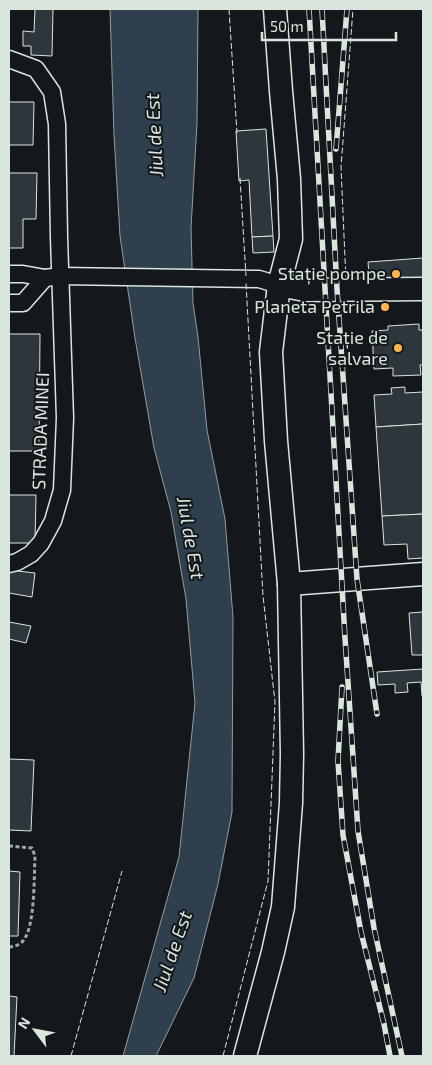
<svg xmlns="http://www.w3.org/2000/svg" width="432" height="1065" font-family="'Exo 2',sans-serif">
<style>
.water{fill:#2f3f4d;stroke:#939e99}
.building{fill:#2c363c;stroke:#d8e6dc}
.lines{fill:none;stroke-linecap:round;stroke-linejoin:round}
.street-casing{stroke:#d8e6dc;stroke-width:19}
.secondary-casing{stroke:#d8e6dc;stroke-width:25}
.path{stroke:#9da8a2;stroke-width:3;stroke-dasharray:4 2.5;stroke-linecap:butt}
.street{stroke:#14181c;stroke-width:16}
.secondary{stroke:#14181c;stroke-width:22}
.rail-casing{stroke:#d8e6dc;stroke-width:5.5}
.rail{stroke:#14181c;stroke-width:4;stroke-dasharray:11;stroke-linecap:butt}
.fence{stroke:#d8e6dc;stroke-width:1;stroke-dasharray:6 2.5;stroke-linecap:butt}
.poi-dot{fill:#ffb74d;stroke:#14181c;stroke-width:2}
.labels{text-anchor:middle;stroke-width:4;stroke-linejoin:round;paint-order:stroke}
.poi-label{font-size:18px;fill:#d8e6dc;stroke:#14181c;text-anchor:end}
.street-label{font-size:18px;fill:#d8e6dc;stroke:#14181c}
.water-label{font-size:19px;font-style:italic;fill:#d8e6dc;stroke:#14181c}
</style>
<rect width="100%" height="100%" fill="#14181c"/>
<polygon class="water" points="110,9 198,9 197,123 191,228 193,303 198,337 207,430 225,519 233,617 232,812 218,884 194,978 156,1056 123,1056 179,857 195,703 186,599 171,512 154,448 135,338 120,236 114,135"/>
<g class="building">
<polygon points="35,9 53,9 52,56 31,55 31,46 23,46 23,31 34,32"/>
<polygon points="9,102 34,102 33,145 9,145"/>
<polygon points="266,129 273,236 252,237 249,180 239,181 236,131"/>
<polygon points="9,173 37,173 36,219 23,219 23,248 9,248"/>
<polygon points="273,236 274,252 253,253 252,237"/>
<polygon points="423,258 423,283 370,286 368,262"/>
<polygon points="419,324 419,330 423,330 423,365 420,365 421,375 393,376 393,368 374,369 372,331 388,330 388,326"/>
<polygon points="9,334 40,334 39,451 9,451"/>
<polygon points="405,387 405,393 423,392 423,424 376,427 374,395 392,394 391,388"/>
<polygon points="423,424 423,514 382,516 376,427"/>
<polygon points="9,495 36,495 35,543 9,543"/>
<polygon points="423,514 423,558 408,559 407,544 384,545 382,516"/>
<polygon points="9,570 35,573 32,597 9,593"/>
<polygon points="423,612 423,655 412,655 409,613"/>
<polygon points="9,622 31,626 26,643 9,639"/>
<polygon points="423,669 423,695 422,696 421,682 407,683 408,692 395,693 395,684 378,685 377,672"/>
<polygon points="9,759 34,760 31,831 9,830"/>
<polygon points="9,871 20,872 18,936 9,936"/>
<polygon points="9,996 17,997 14,1056 9,1056"/>
</g>
<g class="lines">
<defs>
<g id="street">
<polyline points="9,59 36,69 52,92 57,124 59,237 65,418 62,490 53,521 41,543 31,554 17,562 9,564"/>
<polyline points="9,274 23,274 45,278 61,276 259,279 279,285"/>
<polyline points="9,303 23,303 45,278"/>
</g>
<g id="secondary">
<polyline points="279,285 305,290 423,289"/>
<polyline points="289,584 423,574"/>
<polyline points="245,1056 273,952 283,907 291,803 292,754 289,584 276,441 271,352 279,285 291,239 289,179 281,91 275,9"/>
</g>
</defs>
<use href="#street" class="street-casing"/>
<use href="#secondary" class="secondary-casing"/>
<path class="path" d="M9 846 32 848 35 856C34 876 35 922 25 938 22 944 15 947 9 947"/>
<use href="#street" class="street"/>
<use href="#secondary" class="secondary"/>
<defs>
<g id="rail">
<polyline points="309,9 345,638 358,831 374,928 402,1056"/>
<polyline points="322,9 337,289 357,579 377,714"/>
<polyline points="336,149 347,9"/>
<polyline points="342,687 338,761 343,835 361,932 384,1024 390,1056"/>
</g>
</defs>
<use href="#rail" class="rail-casing"/>
<use href="#rail" class="rail"/>
<g class="fence">
<polyline points="229,9 237,133"/>
<polyline points="240,178 246,276"/>
<polyline points="346,281 341,167 353,9"/>
<polyline points="71,1056 122,871"/>
<polyline points="223,1056 268,881 275,702 263,596 246,283"/>
</g>
</g>
<g class="poi-dot">
<circle cx="396" cy="274" r="5"/>
<circle cx="385" cy="307" r="5"/>
<circle cx="398" cy="348" r="5"/>
</g>
<g class="labels">
<g class="poi-label">
<text x="386" y="280">Stație pompe</text>
<text x="375" y="313">Planeta Petrila</text>
<text x="388" y="344">Stație de<tspan x="388" dy="21">salvare</tspan></text>
</g>
<g class="street-label">
<text transform="translate(41 431) rotate(-88)" y="6">STRADA MINEI</text>
</g>
<g class="water-label">
<text transform="translate(154 135) rotate(-93)" y="7">Jiul de Est</text>
<text transform="translate(191 538) rotate(80)" y="7">Jiul de Est</text>
<text transform="translate(172 951) rotate(-71)" y="7">Jiul de Est</text>
</g>
</g>
<rect width="432" height="1065" fill="none" stroke="#d8e6dc" stroke-width="20"/>
<g transform="translate(35 1030) rotate(302)" stroke="#14181c" stroke-width="4" paint-order="stroke">
<path d="M0-4L9 19L0 12L-9 19Z" fill="#d8e6dc"/>
<text y="-8" font-size="14" font-weight="bold" text-anchor="middle" fill="#d8e6dc">N</text>
</g>
<path d="M262 32v8h134v-8" fill="none" stroke="#d8e6dc" stroke-width="2.5"/>
<text x="270" y="32" font-size="15" fill="#d8e6dc" stroke="#14181c" stroke-width="4" paint-order="stroke">50 m</text>
</svg>
